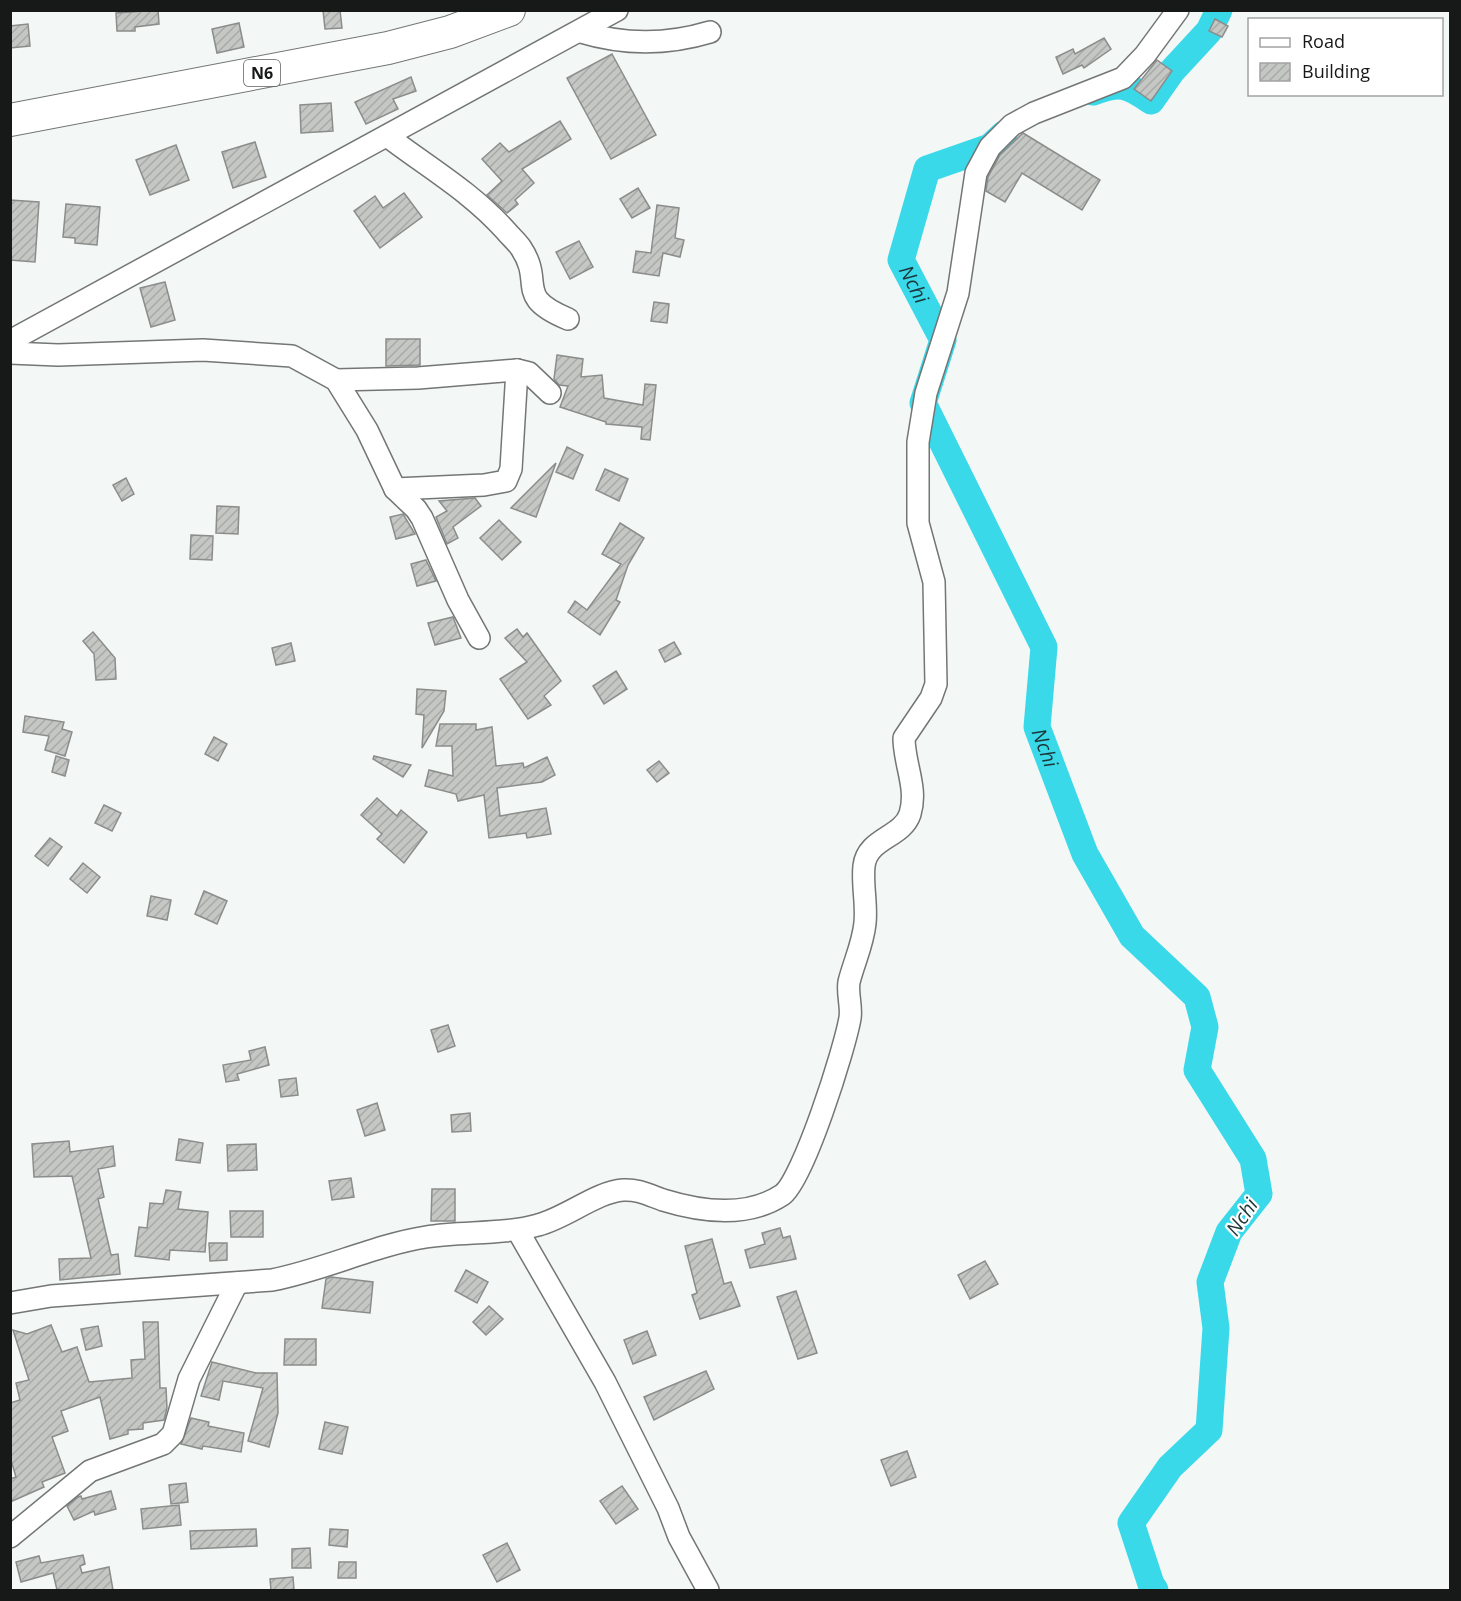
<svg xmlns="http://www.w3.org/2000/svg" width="1461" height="1601" font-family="'Open Sans',sans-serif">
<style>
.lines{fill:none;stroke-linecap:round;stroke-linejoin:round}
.river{stroke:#39d9ea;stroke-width:27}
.building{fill:url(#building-hatch);stroke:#8a8d8b;stroke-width:1.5}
.minor-casing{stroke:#737675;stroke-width:24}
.highway-casing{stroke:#737675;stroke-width:34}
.minor{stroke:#fff;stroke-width:21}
.highway{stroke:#fff;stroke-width:32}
.labels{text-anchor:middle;stroke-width:4.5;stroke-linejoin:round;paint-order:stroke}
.shield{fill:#fff;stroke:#5d5e5d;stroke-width:1.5}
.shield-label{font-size:16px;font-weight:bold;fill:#171918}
.water-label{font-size:20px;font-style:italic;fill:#1c3639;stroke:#fff}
</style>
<defs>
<pattern id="building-hatch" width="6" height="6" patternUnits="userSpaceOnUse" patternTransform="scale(1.5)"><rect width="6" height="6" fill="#c4c7c4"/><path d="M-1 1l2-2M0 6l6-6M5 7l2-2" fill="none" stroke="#a8aaa8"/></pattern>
</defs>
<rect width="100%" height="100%" fill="#f3f7f5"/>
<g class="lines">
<g class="river">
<path d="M1093 92C1120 82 1127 84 1151 101L1172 71 1209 31 1219 10"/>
<path id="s1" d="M1004 134 990 147 927 169 901 260 943 340 923 403 1044 647 1037 727 1085 854 1132 936 1197 997 1205 1027 1197 1070 1253 1159 1259 1194 1229 1232 1210 1282 1216 1328 1209 1430 1170 1467 1131 1523 1151 1584 1155 1590"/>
</g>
</g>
<g class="building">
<polygon points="158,10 159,24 135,27 135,31 117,31 116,13"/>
<polygon points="323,10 340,10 342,28 325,29"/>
<polygon points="1215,19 1228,26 1222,37 1209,31"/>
<polygon points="239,23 244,47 217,53 212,29"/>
<polygon points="28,24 30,46 10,48 10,26"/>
<polygon points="1104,38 1111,49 1084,68 1082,65 1063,74 1056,57 1073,49 1075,54"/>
<polygon points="612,54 656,135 611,159 567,78"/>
<polygon points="1157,60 1172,71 1151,101 1134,89"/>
<polygon points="411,77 416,91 393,99 398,109 366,124 355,102"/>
<polygon points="331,103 333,131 301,133 300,105"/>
<polygon points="560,121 571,139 522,169 534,183 515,200 518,204 507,213 487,195 502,181 482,159 500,143 509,152"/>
<polygon points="1023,133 1100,180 1082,210 1022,173 1005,202 986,191 988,177 1000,155"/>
<polygon points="255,142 266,177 233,188 222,152"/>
<polygon points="176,145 189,180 150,195 136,160"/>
<polygon points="638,188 650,208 632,218 620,199"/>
<polygon points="404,193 422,217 380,248 354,211 375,196 383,208"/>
<polygon points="10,200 39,202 35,262 10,260"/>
<polygon points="66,204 100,207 97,245 75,243 75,238 63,237"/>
<polygon points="657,205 679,208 675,238 684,240 680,257 663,253 659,276 633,272 636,251 651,253"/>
<polygon points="579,241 593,267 570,279 556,252"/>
<polygon points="165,282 175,320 151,327 140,288"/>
<polygon points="654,302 669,304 667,323 651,321"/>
<polygon points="386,339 420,339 420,365 386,366"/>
<polygon points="557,355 583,359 581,377 602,375 604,398 643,405 645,384 656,385 650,440 641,439 642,427 606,424 606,422 560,407 568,386 559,385 554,379"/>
<polygon points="567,447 583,455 573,479 556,472"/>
<polygon points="556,463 536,517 511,508"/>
<polygon points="605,469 628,479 619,501 596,490"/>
<polygon points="126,478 134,494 122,501 113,485"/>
<polygon points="475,498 481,506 453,527 458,538 447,544 436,517 447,511 439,501"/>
<polygon points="217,506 239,507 238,534 216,533"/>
<polygon points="403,514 415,534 396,539 390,517"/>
<polygon points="499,520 521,542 502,560 480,538"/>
<polygon points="620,523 644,538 628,565 616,600 620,602 600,635 568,612 575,601 587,610 621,564 602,554"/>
<polygon points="191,535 213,536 212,560 190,559"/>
<polygon points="426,560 436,581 417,586 411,564"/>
<polygon points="453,617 461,638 435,645 428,623"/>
<polygon points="517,629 523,637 527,633 561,681 544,696 551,705 528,719 500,679 527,662 505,638"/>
<polygon points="93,632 115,658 116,679 96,680 94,654 83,641"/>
<polygon points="674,642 681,654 665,662 659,650"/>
<polygon points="291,643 295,661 276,665 272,648"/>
<polygon points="616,671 627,689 604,704 593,686"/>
<polygon points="417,689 446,691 444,711 422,748 424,715 416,714"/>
<polygon points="25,716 64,722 62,729 72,732 65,756 45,750 49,736 23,732"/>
<polygon points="440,724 476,724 476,730 492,727 496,766 523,763 524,768 547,757 555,775 542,782 497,788 500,816 546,808 551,834 527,838 526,833 489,838 484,795 458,801 456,794 425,786 429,770 453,776 452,746 436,746"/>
<polygon points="214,737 227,744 218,761 205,754"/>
<polygon points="56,756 69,760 65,776 52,772"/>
<polygon points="374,756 411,765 403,777 373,759"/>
<polygon points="659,761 669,773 657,782 647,770"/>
<polygon points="377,798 397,816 401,810 427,832 404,863 377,839 382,834 361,815"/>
<polygon points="104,805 121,813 112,831 95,823"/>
<polygon points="50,838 62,847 48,866 35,856"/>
<polygon points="83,863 100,877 87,893 70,879"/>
<polygon points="204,891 227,901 217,924 195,914"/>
<polygon points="151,896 171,900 167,920 147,916"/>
<polygon points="448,1025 455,1046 438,1052 431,1030"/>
<polygon points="265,1047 269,1065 237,1074 239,1080 226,1082 223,1065 251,1060 249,1051"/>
<polygon points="296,1078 298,1095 281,1097 279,1080"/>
<polygon points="377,1103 385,1130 365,1136 357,1110"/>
<polygon points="470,1113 471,1131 452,1132 451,1115"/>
<polygon points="179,1139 203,1143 200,1163 176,1160"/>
<polygon points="69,1141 70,1152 113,1146 115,1166 98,1169 104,1197 98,1199 111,1255 118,1254 120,1274 60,1280 59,1259 91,1258 72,1176 34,1177 32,1144"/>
<polygon points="256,1144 257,1170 228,1171 227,1145"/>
<polygon points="351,1178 354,1197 332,1200 329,1181"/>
<polygon points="432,1189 455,1189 455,1221 431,1221"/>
<polygon points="166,1190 181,1192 178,1209 208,1212 205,1252 170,1250 169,1260 135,1256 139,1227 147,1228 150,1203 163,1204"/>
<polygon points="230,1211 263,1211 263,1237 231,1237"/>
<polygon points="780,1228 783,1238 790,1236 796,1259 750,1268 745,1250 765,1244 762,1233"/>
<polygon points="712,1239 724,1284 731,1282 740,1306 700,1319 692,1295 697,1293 685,1246"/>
<polygon points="209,1243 227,1243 227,1260 210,1261"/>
<polygon points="985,1261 998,1284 970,1299 958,1275"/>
<polygon points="466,1270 488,1282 477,1303 455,1291"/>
<polygon points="331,1277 373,1282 370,1313 322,1308 326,1279"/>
<polygon points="796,1291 817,1353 798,1359 777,1297"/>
<polygon points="489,1306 503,1319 486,1335 473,1322"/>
<polygon points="143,1322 158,1322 160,1388 166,1388 167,1408 164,1420 143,1423 143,1429 128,1430 128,1434 110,1439 100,1397 61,1411 68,1431 52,1437 65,1473 42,1482 44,1487 10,1502 10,1479 16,1477 11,1460 10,1403 20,1400 16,1383 29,1380 13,1330 27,1334 51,1325 62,1352 77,1347 89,1382 132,1378 131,1360 145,1359"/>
<polygon points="98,1326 102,1346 86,1350 81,1329"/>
<polygon points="647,1331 656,1355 633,1364 624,1340"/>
<polygon points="285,1339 316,1339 316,1365 284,1365"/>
<polygon points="212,1362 256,1373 277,1373 278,1413 269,1447 248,1441 263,1388 223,1381 219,1400 201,1396"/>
<polygon points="706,1371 714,1389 654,1420 644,1397"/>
<polygon points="191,1418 209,1422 208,1426 244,1433 241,1452 203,1446 202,1449 181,1444"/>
<polygon points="325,1422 348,1427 342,1454 319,1449"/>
<polygon points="907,1451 916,1477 891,1486 881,1460"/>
<polygon points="186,1483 188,1502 171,1504 169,1485"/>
<polygon points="622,1486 638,1509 616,1524 600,1501"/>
<polygon points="111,1491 116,1509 95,1515 94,1511 74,1520 67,1506 78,1497 81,1496 82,1499"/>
<polygon points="179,1505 181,1525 143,1529 141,1509"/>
<polygon points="256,1529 257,1546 191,1549 190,1531"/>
<polygon points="330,1529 348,1530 347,1547 329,1545"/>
<polygon points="507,1543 520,1570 497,1582 483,1555"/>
<polygon points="310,1548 311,1568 292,1568 292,1549"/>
<polygon points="83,1555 85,1564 80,1566 82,1573 109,1567 113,1590 57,1590 53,1573 21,1582 16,1562 39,1556 41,1563"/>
<polygon points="339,1562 356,1562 356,1578 338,1578"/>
<polygon points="293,1577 294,1590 271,1590 270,1579"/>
</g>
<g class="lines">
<defs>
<g id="minor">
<path d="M581 32C624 45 667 45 710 32"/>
<path d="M387 136C429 168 470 191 506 231 511 237 517 242 521 248 545 284 513 296 568 319"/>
<polyline points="10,341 617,10"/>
<polyline points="10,353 58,355 203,350 292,356 336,380 367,430 395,489 416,509 422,518 458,600 479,638"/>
<polyline points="336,380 418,378 517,370 529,373 550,393"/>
<polyline points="395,489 484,485 506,481 511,469 517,370"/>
<polyline points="518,1231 605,1382 668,1508 679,1537 708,1590"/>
<path d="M10 1303 51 1296 272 1280C324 1270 375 1245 426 1237 463 1231 502 1235 538 1225 566 1218 596 1192 623 1190 638 1189 649 1195 663 1200 702 1212 747 1218 782 1195 803 1181 845 1048 850 1018 852 1007 847 994 849 982 854 962 863 944 865 923 867 904 862 885 864 866 867 838 902 838 910 814 918 788 904 764 904 738L931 698 936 684 934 582 918 523V442L926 393 958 293 976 173 990 147 1012 125 1034 113 1123 78 1145 55 1178 10"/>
<polyline points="10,1537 90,1471 163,1444 173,1434 189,1379 237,1283"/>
</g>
<polyline id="highway" points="10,120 388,48 450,32 509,10"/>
</defs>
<use href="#minor" class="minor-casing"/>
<use href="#highway" class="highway-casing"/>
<use href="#minor" class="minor"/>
<use href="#highway" class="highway"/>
</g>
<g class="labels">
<rect class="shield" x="244" y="60" width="36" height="26" rx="4.5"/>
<g class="shield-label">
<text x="262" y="79">N6</text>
</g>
<g class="water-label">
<text dy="7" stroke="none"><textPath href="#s1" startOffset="208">Nchi</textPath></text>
<text dy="7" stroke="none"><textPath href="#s1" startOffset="712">Nchi</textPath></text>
<text transform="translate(1242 1217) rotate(-56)" y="7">Nchi</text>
</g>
</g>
<rect width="1461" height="1601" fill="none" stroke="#171918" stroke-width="24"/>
<rect x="1248" y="18" width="195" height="78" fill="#ffffff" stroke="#a2a3a3" stroke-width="1.5"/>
<rect x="1260" y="38" width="30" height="9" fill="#ffffff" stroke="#a2a3a3" stroke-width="1.5"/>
<text x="1302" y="48" font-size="18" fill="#171918">Road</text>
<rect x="1260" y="63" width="30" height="18" fill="url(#building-hatch)" stroke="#a2a3a3" stroke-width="1.5"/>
<text x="1302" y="78" font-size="18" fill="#171918">Building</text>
</svg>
